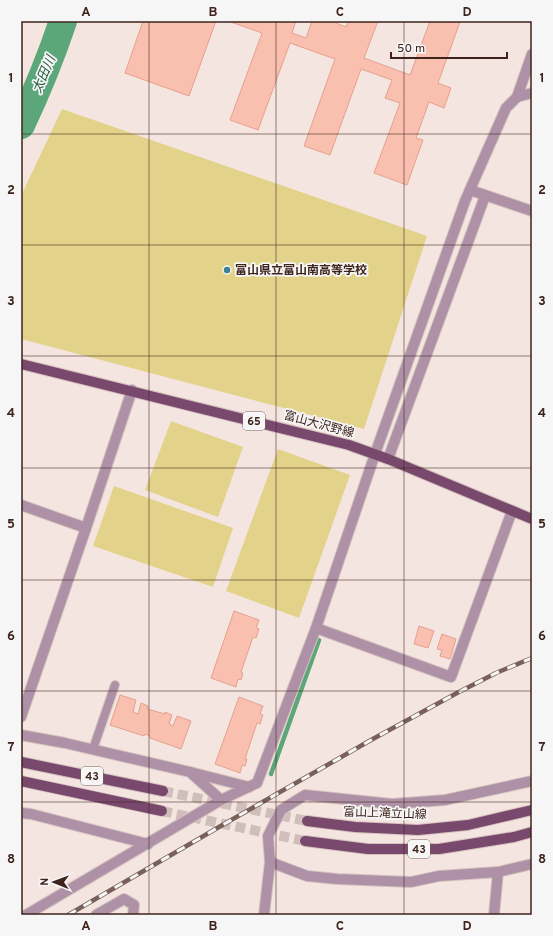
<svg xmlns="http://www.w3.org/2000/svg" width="553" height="936" font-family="Overpass,'Noto Sans JP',sans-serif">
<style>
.green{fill:#e3d289}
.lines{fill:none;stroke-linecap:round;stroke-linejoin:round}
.stream{stroke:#5ca77a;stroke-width:4.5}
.river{stroke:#5ca77a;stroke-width:28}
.building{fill:#f9bfaf;stroke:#e6a18d}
.primary-tunnel{stroke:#d0beba;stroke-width:10;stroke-dasharray:10 5;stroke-linecap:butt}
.service-casing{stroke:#d4c2be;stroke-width:10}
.pedestrian-casing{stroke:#d4c2be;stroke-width:12}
.minor-casing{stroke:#d4c2be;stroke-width:12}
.primary-casing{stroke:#d4c2be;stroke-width:12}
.service{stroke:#ae91a6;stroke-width:8}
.pedestrian{stroke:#ae91a6;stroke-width:10}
.minor{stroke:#ae91a6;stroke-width:10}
.primary{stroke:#79486d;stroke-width:10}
.rail-casing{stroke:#79615b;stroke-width:4.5}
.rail{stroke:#f6f6f6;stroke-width:3;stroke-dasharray:9;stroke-linecap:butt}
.grid{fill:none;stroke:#3e231c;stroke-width:1;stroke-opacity:0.55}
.poi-dot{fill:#3f8192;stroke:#f6f6f6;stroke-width:1.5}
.labels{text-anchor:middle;stroke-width:3.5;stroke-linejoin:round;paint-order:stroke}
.shield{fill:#f6f6f6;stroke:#75625d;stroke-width:1}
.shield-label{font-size:11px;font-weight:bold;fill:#3e231c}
.poi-label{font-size:12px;font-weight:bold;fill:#3e231c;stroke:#f6f6f6;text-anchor:start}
.street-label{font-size:12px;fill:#3e231c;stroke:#f6f6f6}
.water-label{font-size:13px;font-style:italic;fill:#245b3c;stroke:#f6f6f6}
.neatline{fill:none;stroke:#3e231c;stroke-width:1.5}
.grid-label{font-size:13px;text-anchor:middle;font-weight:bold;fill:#3e231c}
</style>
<rect width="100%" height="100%" fill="#f5e5e1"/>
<g class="green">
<polygon points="62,109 427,236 364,429 21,339 21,196"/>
<polygon points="171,421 243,447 218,517 145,490"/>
<polygon points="278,449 350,475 299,618 226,591"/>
<polygon points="114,486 233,528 213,587 93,546"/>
</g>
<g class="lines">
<polyline class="stream" points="271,774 319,640"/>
<path class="river" d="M21 125C37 91 51 57 63 21"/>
</g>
<g class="building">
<polygon points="143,21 216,21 189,96 125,73"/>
<polygon points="228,21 296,21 292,33 306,38 312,21 331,21 346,27 348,21 378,21 364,58 410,75 430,21 460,22 438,83 451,88 444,108 429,102 416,138 423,140 407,185 374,173 400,103 385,98 392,80 361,69 330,155 304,146 335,59 290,43 258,130 230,120 262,33"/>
<polygon points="234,611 259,620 256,628 259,629 256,638 253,637 241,672 243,673 241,680 238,679 236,687 211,678"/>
<polygon points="419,626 434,631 428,648 414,644"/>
<polygon points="442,634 456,639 450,659 440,656 442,650 437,649"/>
<polygon points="120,695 136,700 133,712 138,714 141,703 148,706 147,709 165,714 165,712 172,715 169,724 173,726 177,716 191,721 181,749 150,738 150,736 145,734 144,736 110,725"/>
<polygon points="239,697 263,706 260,714 263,715 260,724 257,723 245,759 247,759 245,766 242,765 240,773 215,764"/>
</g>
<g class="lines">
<g class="primary-tunnel">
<polyline points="163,791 307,821"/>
<polyline points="162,811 305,841"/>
</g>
<defs>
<polyline id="service" points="93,749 115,685"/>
<polyline id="pedestrian" points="190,772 249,787"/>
<g id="minor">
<polyline points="517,97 532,54"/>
<polyline points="470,190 532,211"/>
<polyline points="388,459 485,196"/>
<polyline points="21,505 86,528"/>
<polyline points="316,628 451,677 512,511"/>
<polyline points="21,717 86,528 132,390"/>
<polyline points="21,735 65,743 190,772 221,800"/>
<polyline points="21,813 31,814 148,844"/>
<polyline points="270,862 307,876 337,879 411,882 439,876 498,872 532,864"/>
<polyline points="26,915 221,800 257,783 316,628 375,454 465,201 506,108 517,97 532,93"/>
<polyline points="96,915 124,899 134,905 133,915"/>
<polyline points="264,915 270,862 268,836 281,810 305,795 392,804 445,800 532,781"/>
<polyline points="494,915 498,872"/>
</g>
<g id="primary">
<polyline points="21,364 349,445 388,459 532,519"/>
<polyline points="21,762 163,791"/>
<polyline points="21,781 162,811"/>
<polyline points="307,821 355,827 418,830 468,825 532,810"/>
<polyline points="305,841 368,849 439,849 514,837 532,832"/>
</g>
</defs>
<use href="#service" class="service-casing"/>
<use href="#pedestrian" class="pedestrian-casing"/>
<use href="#minor" class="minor-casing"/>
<use href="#primary" class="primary-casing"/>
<use href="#service" class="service"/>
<use href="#pedestrian" class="pedestrian"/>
<use href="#minor" class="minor"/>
<use href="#primary" class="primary"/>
<defs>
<polyline id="rail" points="68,915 219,827 371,740 457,693 496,673 532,658"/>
</defs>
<use href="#rail" class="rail-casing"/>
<use href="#rail" class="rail"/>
</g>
<path class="grid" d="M149 21V915M276 21V915M404 21V915M21 134H532M21 245H532M21 356H532M21 468H532M21 580H532M21 691H532M21 802H532"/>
<circle class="poi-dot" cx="227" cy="270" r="4"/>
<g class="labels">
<g class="shield">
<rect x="243" y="412" width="22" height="18" rx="3"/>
<rect x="81" y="767" width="22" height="18" rx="3"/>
<rect x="408" y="840" width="22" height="18" rx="3"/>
</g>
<g class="shield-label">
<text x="254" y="425">65</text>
<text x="92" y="780">43</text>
<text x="419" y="853">43</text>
</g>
<g class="poi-label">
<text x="235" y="274">富山県立富山南高等学校</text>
</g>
<g class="street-label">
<text transform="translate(319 424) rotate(15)" y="4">富山大沢野線</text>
<text transform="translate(385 813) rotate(2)" y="4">富山上滝立山線</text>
</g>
<g class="water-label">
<text transform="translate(43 74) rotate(-67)" y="5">太田川</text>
</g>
</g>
<rect width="553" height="936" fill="none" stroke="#f6f6f6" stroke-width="44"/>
<g transform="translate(54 882) rotate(271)" stroke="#f6f6f6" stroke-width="3" paint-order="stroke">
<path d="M0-3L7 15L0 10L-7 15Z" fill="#3e231c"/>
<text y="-6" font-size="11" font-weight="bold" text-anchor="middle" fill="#3e231c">N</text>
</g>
<path d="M391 52v6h116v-6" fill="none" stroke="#3e231c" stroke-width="2"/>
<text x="397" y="52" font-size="12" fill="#3e231c" stroke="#f6f6f6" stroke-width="3" paint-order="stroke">50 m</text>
<rect x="22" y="22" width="509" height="892" class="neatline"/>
<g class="grid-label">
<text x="86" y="16">A</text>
<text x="213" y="16">B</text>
<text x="340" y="16">C</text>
<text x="467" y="16">D</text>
<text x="11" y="82">1</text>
<text x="542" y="82">1</text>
<text x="11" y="194">2</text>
<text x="542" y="194">2</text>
<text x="11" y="305">3</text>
<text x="542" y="305">3</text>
<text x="11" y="417">4</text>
<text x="542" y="417">4</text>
<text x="11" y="528">5</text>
<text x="542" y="528">5</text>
<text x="11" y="640">6</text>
<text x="542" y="640">6</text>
<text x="11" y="751">7</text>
<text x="542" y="751">7</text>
<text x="11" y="863">8</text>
<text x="542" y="863">8</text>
<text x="86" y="930">A</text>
<text x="213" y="930">B</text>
<text x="340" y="930">C</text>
<text x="467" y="930">D</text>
</g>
</svg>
